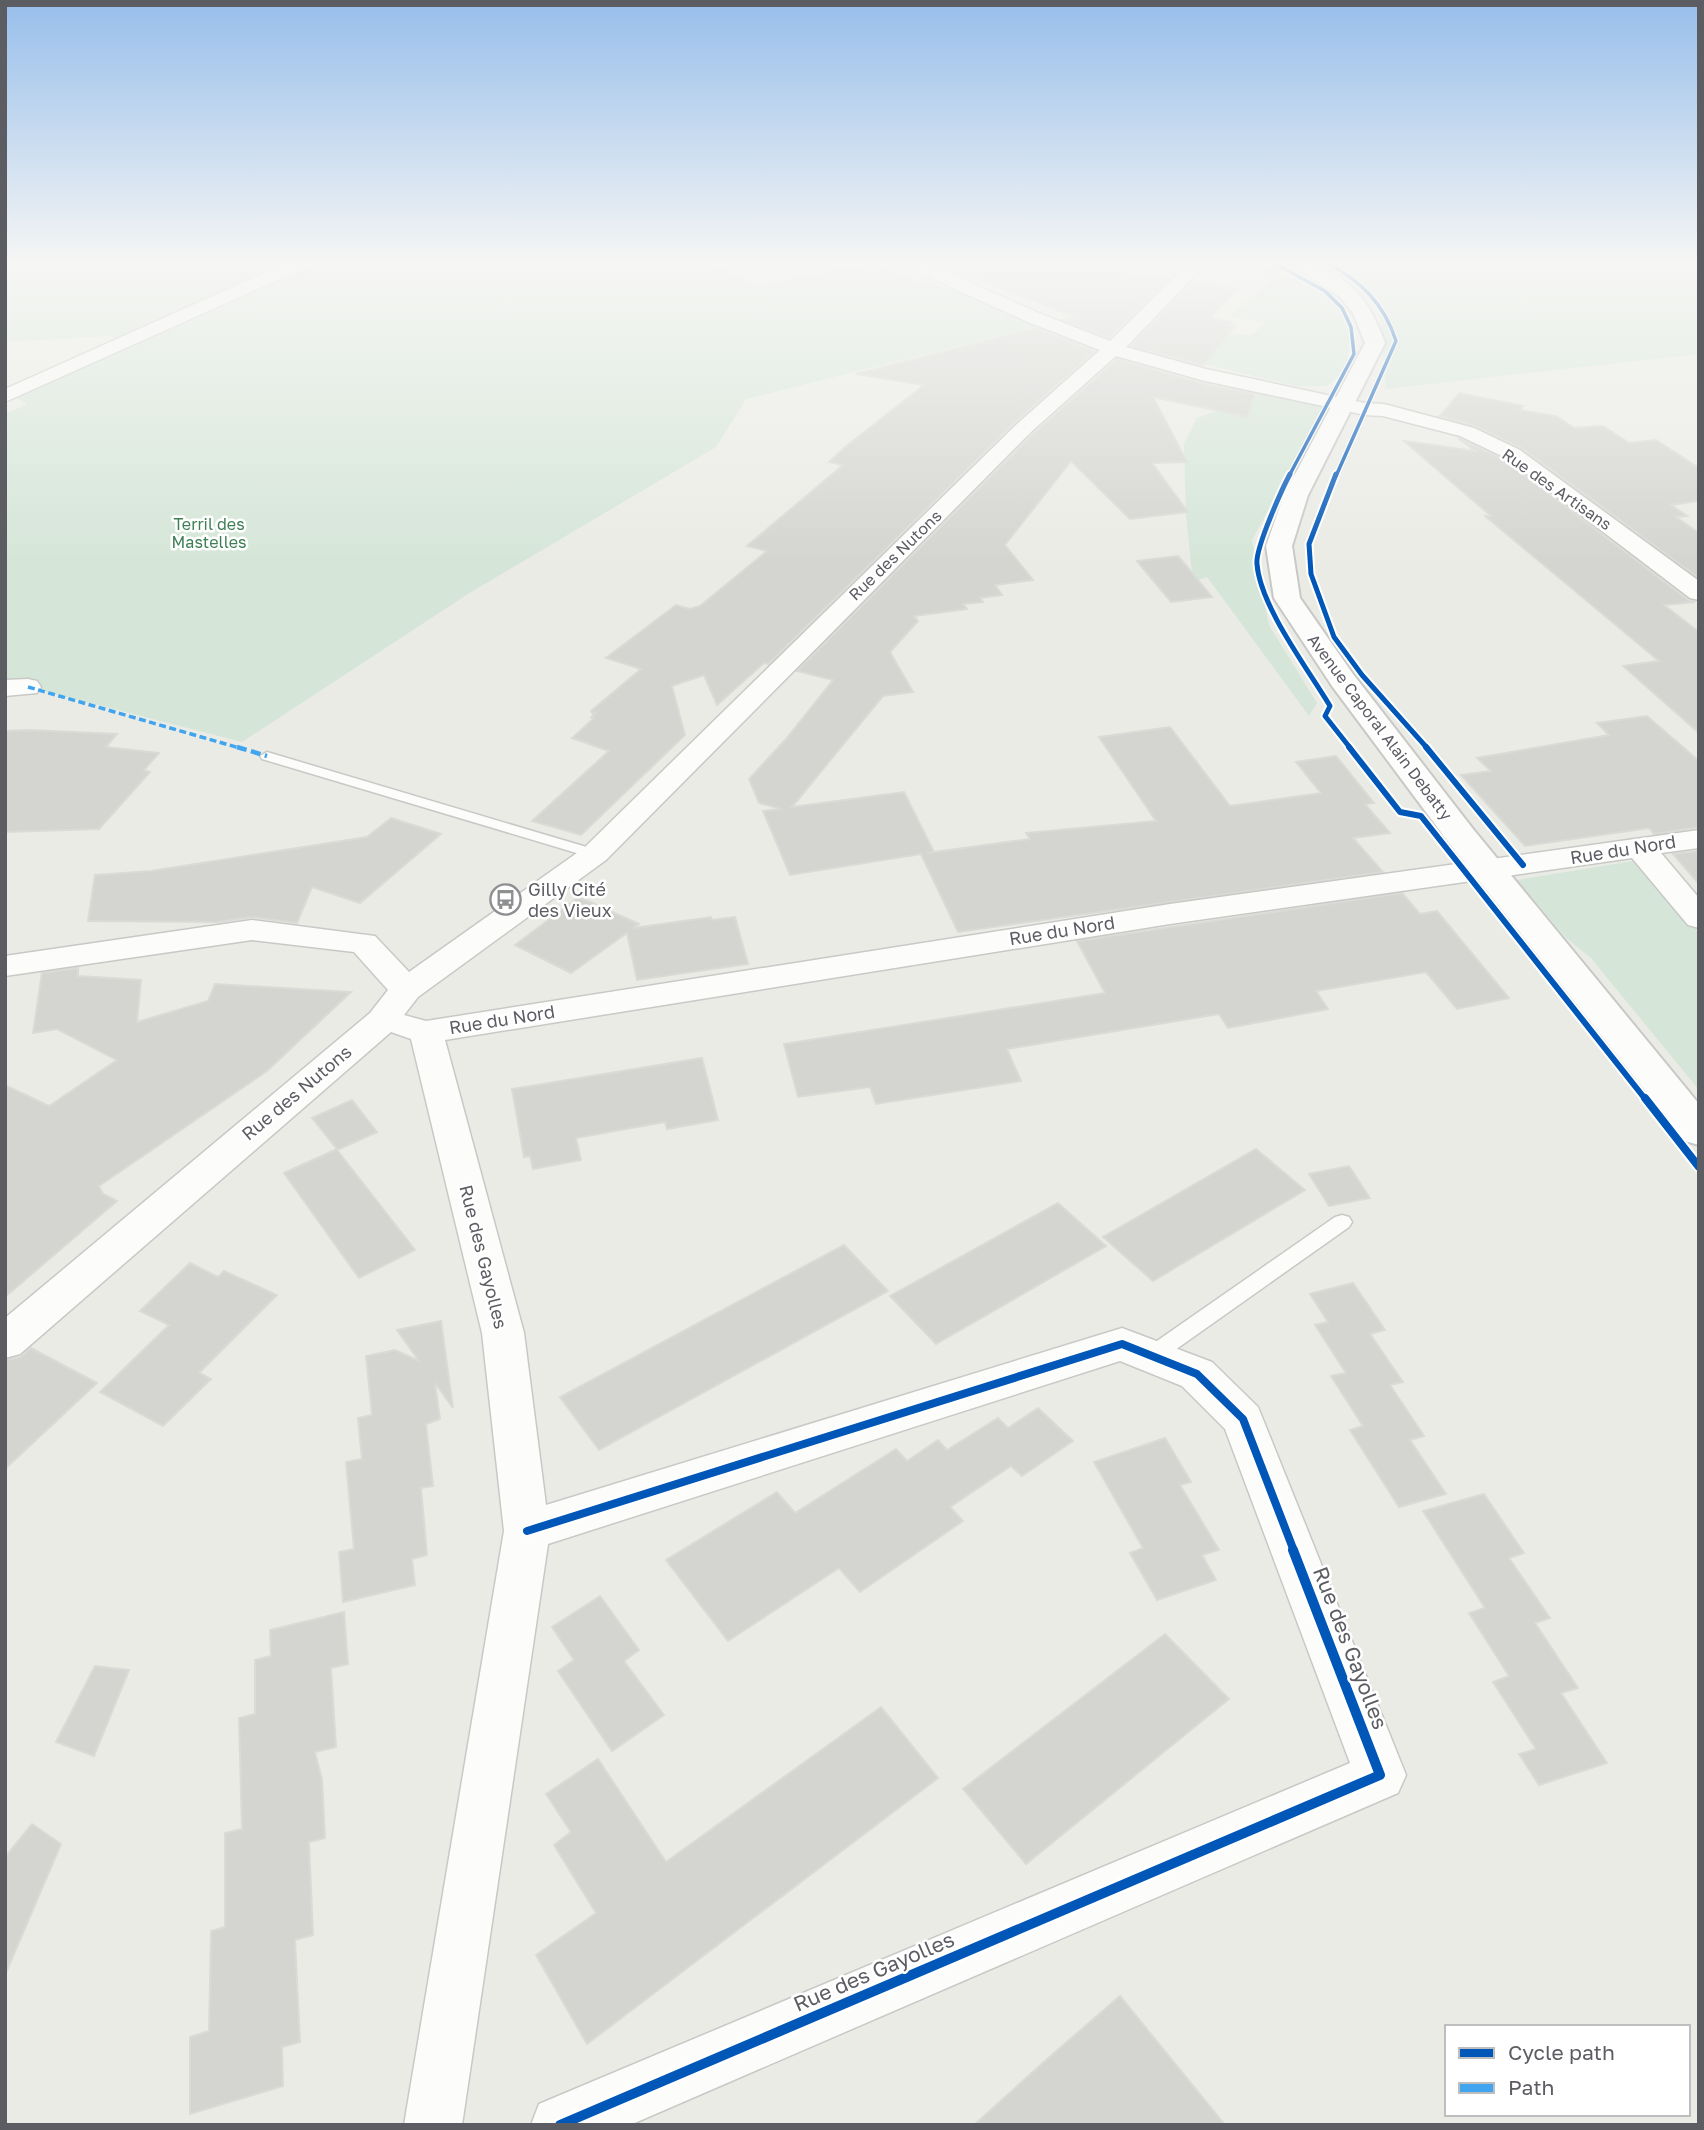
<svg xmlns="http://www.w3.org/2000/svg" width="1704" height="2130" font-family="'Golos Text',sans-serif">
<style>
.green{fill:#d5e6d8}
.building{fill:#d4d4d1;stroke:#dadad6;stroke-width:2}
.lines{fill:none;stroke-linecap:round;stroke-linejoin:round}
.service-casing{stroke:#c8c8c6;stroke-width:3}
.minor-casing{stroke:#c8c8c6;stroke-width:3}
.secondary-casing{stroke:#c8c8c7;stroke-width:4}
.service{fill:#fcfcfb;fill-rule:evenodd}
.minor{fill:#fcfcfb;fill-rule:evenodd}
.secondary{fill:#fcfcfb;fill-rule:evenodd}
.quiet-far1{stroke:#40a5ee;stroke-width:3.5;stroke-dasharray:7 3.5;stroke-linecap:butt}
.quiet{stroke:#40a5ee;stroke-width:4.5;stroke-dasharray:10 4.5;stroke-linecap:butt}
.cycleway-far4-casing{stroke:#fff;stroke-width:6}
.cycleway-far3-casing{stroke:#fff;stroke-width:9}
.cycleway-far2-casing{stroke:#fff;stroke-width:10}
.cycleway-far1-casing{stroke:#fff;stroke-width:12}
.cycleway-casing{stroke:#fff;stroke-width:15}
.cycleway-far4{stroke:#0057b8;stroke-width:3.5}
.cycleway-far3{stroke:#0057b8;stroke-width:5}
.cycleway-far2{stroke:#0057b8;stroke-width:6}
.cycleway-far1{stroke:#0057b8;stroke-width:8}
.cycleway{stroke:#0057b8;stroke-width:10}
.labels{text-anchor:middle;stroke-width:5;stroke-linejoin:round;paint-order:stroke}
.far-street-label{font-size:16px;fill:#5c5d63;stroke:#fff}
.far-park-label{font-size:16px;fill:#3f7f55;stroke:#fff}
.street-label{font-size:18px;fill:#5c5d63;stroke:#fff}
.poi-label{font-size:18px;fill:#5c5d63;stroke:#fff;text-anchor:start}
.near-street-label{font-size:21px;fill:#5c5d63;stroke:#fff}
</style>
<rect width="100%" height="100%" fill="#ebebe6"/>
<g class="green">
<polygon points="5,262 712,262 758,286 871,262 918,282 960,291 1041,325 746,399 716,447 468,594 242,742 28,687 5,688 5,414 27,404 16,397 131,341 109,336 5,342"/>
<polygon points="1324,262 1699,262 1699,354 1386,389 1378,294"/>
<polygon points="1271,265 1336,302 1351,327 1347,367 1327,386 1296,386 1200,363 1204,332 1251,335 1265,323 1231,316 1269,281 1259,273"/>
<polygon points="1267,388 1328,401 1252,540 1269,625 1317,703 1309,716 1207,577 1193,582 1186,516 1184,444 1197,418 1243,402"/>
<polygon points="1633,861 1654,881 1699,933 1699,1090 1590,957 1566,938 1517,880"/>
</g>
<g class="building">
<polygon points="940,262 1112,262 1113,270 1169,279 1109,338 1064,320 1075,317 940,264"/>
<polygon points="1192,282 1238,289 1210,318 1231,322 1228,325 1235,326 1203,365 1131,346"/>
<polygon points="1035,328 1095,351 1015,422 768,664 764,663 717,705 704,675 672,686 685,735 581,835 532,821 609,751 572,738 594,718 591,717 597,712 593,714 591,711 641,669 606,658 676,605 690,609 700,606 767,551 747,546 843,465 829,462 844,448 924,385 856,374"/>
<polygon points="1117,359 1204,384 1254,394 1248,417 1153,397 1187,462 1152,463 1188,512 1130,519 1071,461 1005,545 1033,580 995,585 1002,595 980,598 983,602 963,604 967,609 914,616 918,621 890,652 913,692 883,696 792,807 904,792 934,852 927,853 1030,839 1026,833 1156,821 1099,737 1170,727 1230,806 1321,793 1296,762 1336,756 1374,803 1365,804 1390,833 1353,838 1383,872 958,932 921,854 790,875 763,811 781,809 759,803 749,779 786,739 833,680 797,671 1033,434"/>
<polygon points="1459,393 1523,406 1520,410 1556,416 1574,428 1603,426 1629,443 1656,440 1699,468 1699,501 1671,505 1687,516 1676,517 1699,533 1699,578 1522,448 1475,426 1440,416"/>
<polygon points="1458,438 1505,460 1688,600 1695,602 1664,605 1699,632 1699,733 1623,666 1659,661 1485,516 1491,516 1404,441 1475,451"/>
<polygon points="1178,556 1212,597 1171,602 1137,561"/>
<polygon points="1647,716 1699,761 1699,827 1654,834 1649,828 1525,846 1461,775 1491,771 1477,758 1609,735 1597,723"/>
<polygon points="29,730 117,734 106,747 159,753 144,770 150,772 99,829 5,832 5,731"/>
<polygon points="391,818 441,834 360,903 312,887 297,923 252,917 217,922 88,921 95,875 151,871 367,837"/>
<polygon points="1699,851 1699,884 1673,854"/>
<polygon points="1402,893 1420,914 1437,911 1509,998 1457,1009 1426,972 1316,991 1328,1009 1228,1028 1219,1014 1007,1049 1021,1081 876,1104 870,1087 798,1097 784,1044 1105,993 1077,941"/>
<polygon points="579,897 639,924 633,928 711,917 712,920 735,917 748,964 637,980 627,933 571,973 515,945"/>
<polygon points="78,968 78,976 141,980 137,1022 208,1001 215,984 351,992 267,1071 99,1186 103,1194 117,1201 5,1297 5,1085 49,1106 117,1060 57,1029 33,1033 42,973"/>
<polygon points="702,1058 718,1120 667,1129 665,1122 576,1138 581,1160 533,1169 530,1156 524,1157 512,1089"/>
<polygon points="352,1100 377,1132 337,1150 415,1250 359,1278 284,1173 337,1149 312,1118"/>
<polygon points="1256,1149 1305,1190 1153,1281 1103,1237"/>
<polygon points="1349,1166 1370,1198 1329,1206 1309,1174"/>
<polygon points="1058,1203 1106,1246 936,1344 890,1296"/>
<polygon points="844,1245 888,1291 599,1450 560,1397"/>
<polygon points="190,1263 218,1277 224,1271 277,1295 199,1373 211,1379 163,1426 100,1392 169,1325 140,1311"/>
<polygon points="1353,1283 1385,1330 1370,1334 1403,1382 1390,1385 1424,1436 1410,1440 1446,1494 1399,1507 1350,1430 1363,1426 1331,1376 1346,1373 1315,1325 1328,1322 1310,1294"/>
<polygon points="441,1321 453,1408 435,1383 440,1419 426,1424 433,1486 421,1488 427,1555 412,1559 415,1585 343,1602 339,1552 354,1549 346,1462 362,1459 358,1418 372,1415 366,1356 395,1350 419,1361 397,1330"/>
<polygon points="31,1348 97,1383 5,1469 5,1360 21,1357"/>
<polygon points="1038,1408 1073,1441 1022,1476 1011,1466 950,1507 963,1521 860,1592 839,1568 728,1641 666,1560 777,1492 795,1513 896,1449 907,1461 938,1440 947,1450 998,1418 1008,1428"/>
<polygon points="1165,1438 1191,1482 1180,1485 1219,1550 1202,1555 1216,1580 1157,1600 1130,1553 1143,1548 1094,1462"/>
<polygon points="1484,1494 1524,1553 1509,1558 1550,1618 1535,1623 1578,1688 1561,1693 1607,1763 1539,1785 1519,1754 1536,1749 1493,1682 1509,1676 1469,1613 1485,1608 1423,1511"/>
<polygon points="600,1596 639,1650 624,1661 664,1715 612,1751 558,1671 574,1660 552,1627"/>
<polygon points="344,1612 348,1664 331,1668 336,1747 315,1752 322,1780 325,1838 309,1842 313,1935 295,1940 300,2042 282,2047 283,2086 190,2114 190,2037 209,2031 211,1931 225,1927 225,1833 242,1829 239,1718 255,1714 255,1660 271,1656 270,1630"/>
<polygon points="1165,1634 1229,1699 1026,1864 963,1789"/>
<polygon points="95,1666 129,1670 94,1756 56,1742"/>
<polygon points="881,1707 938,1778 587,2044 536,1955 596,1913 554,1845 571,1832 546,1794 598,1759 666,1862"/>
<polygon points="32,1824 61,1844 5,1975 5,1857"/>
<polygon points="1120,1996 1225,2125 974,2125 1046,2060"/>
</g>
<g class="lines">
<defs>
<g id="service">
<polygon points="267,752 600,851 603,854 595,859 590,857 262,759 260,756"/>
<polygon points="1342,1215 1349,1217 1352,1222 1349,1227 1158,1362 1151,1364 1144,1362 1141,1356 1144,1350 1335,1217"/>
</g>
<g id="minor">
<polygon points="289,262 311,262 309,266 5,402 5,389"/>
<polygon points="902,262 924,262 1041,314 1110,341 1190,262 1208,262 1126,347 1206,369 1365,403 1384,404 1474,428 1520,450 1699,581 1699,600 1690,598 1506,458 1460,436 1383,416 1365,415 1205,381 1116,356 1031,432 606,860 418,997 404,1015 426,1021 1170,904 1699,830 1699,848 1661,853 1699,898 1699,928 1688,925 1632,858 1170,924 445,1040 524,1333 546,1505 1122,1328 1212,1362 1258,1407 1406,1775 1398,1793 630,2125 531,2125 539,2104 1350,1763 1225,1429 1182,1386 1120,1361 548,1544 462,2125 404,2125 504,1531 482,1333 411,1039 391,1032 20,1354 5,1358 5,1318 370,1013 388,990 354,952 252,940 5,976 5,956 252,920 375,936 409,972 584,848 1017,424 1100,350 1028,322 904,266"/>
<polygon points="28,679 37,681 41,687 37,693 5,696 5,680"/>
</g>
<path id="secondary" d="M1286 262C1339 262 1368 295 1385 343L1308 495 1292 546 1300 598 1353 674 1473 829 1699 1104V1145L1685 1141 1449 843 1332 686 1274 598 1266 546 1284 495 1365 343 1353 313 1339 296Z"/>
</defs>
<use href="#service" class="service-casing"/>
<use href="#minor" class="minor-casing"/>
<use href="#secondary" class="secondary-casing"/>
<use href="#service" class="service"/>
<use href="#minor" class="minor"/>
<use href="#secondary" class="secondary"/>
<polyline class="quiet-far1" points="28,687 243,749"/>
<polyline class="quiet" points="237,747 267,756"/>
<defs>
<g id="cycleway-far4">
<polyline points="1272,262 1325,291 1342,308 1351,327 1354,354 1289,476"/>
<path d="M1325 262C1360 280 1384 303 1396 341L1336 476"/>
</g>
<g id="cycleway-far3">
<path d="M1290 474C1282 489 1255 549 1257 564 1260 606 1308 669 1330 706L1325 716 1351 749"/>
<polyline points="1336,474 1309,544 1311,574 1334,637 1362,675 1428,749"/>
</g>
<g id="cycleway-far2">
<polyline points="1349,747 1400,812 1421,816 1646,1100"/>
<polyline points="1426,747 1523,865"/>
</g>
<g id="cycleway-far1">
<polyline points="1645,1098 1699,1167"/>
<polyline points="527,1531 1122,1344 1197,1374 1243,1419 1294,1551"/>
</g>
<polyline id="cycleway" points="560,2125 1380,1775 1293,1550"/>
</defs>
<use href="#cycleway-far4" class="cycleway-far4-casing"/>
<use href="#cycleway-far3" class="cycleway-far3-casing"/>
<use href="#cycleway-far2" class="cycleway-far2-casing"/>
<use href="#cycleway-far1" class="cycleway-far1-casing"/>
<use href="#cycleway" class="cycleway-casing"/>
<use href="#cycleway-far4" class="cycleway-far4"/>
<use href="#cycleway-far3" class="cycleway-far3"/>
<use href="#cycleway-far2" class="cycleway-far2"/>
<use href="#cycleway-far1" class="cycleway-far1"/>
<use href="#cycleway" class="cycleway"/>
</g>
<linearGradient id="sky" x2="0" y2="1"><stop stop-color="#97beeb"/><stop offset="0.47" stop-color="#f6f6f4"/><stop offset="1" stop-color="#f6f6f4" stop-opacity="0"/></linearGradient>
<rect width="1704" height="560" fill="url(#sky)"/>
<defs>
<symbol id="bus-ring" viewBox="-11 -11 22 22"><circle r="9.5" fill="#fff" stroke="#8e8f91" stroke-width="1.5"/><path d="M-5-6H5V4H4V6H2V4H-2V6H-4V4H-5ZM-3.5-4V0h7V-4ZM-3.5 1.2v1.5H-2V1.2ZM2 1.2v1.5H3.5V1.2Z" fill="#8e8f91"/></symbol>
</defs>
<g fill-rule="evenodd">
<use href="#bus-ring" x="488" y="882" width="35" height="35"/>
</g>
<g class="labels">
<g class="far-street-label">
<text transform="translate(1557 489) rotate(35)" y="6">Rue des Artisans</text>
<text transform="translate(895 555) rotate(-44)" y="6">Rue des Nutons</text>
<text transform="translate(1380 727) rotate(53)" y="6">Avenue Caporal Alain Debatty</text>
</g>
<g class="far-park-label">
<text x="209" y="530">Terril des<tspan x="209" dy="18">Mastelles</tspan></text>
</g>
<g class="street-label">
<text transform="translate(1623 850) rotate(-9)" y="6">Rue du Nord</text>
<text transform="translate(1062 931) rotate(-9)" y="6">Rue du Nord</text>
<text transform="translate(502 1020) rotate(-9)" y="6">Rue du Nord</text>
<text transform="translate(297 1093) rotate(-40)" y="6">Rue des Nutons</text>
<text transform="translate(483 1257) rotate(76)" y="6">Rue des Gayolles</text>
</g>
<g class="poi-label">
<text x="528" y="896">Gilly Cité<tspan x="528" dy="21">des Vieux</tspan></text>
</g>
<g class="near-street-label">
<text transform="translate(1350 1648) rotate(69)" y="7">Rue des Gayolles</text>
<text transform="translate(874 1972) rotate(-23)" y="7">Rue des Gayolles</text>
</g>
</g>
<rect width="1704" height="2130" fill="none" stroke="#5c5d63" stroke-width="14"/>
<rect x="1445" y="2025" width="245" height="91" fill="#ffffff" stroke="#bebec1" stroke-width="2"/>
<rect x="1459" y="2048" width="35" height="10" fill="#0057b8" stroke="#bebec1" stroke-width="2"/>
<text x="1508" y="2060" font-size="21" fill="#5c5d63">Cycle path</text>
<rect x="1459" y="2083" width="35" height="10" fill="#40a5ee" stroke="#bebec1" stroke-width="2"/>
<text x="1508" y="2095" font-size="21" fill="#5c5d63">Path</text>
</svg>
